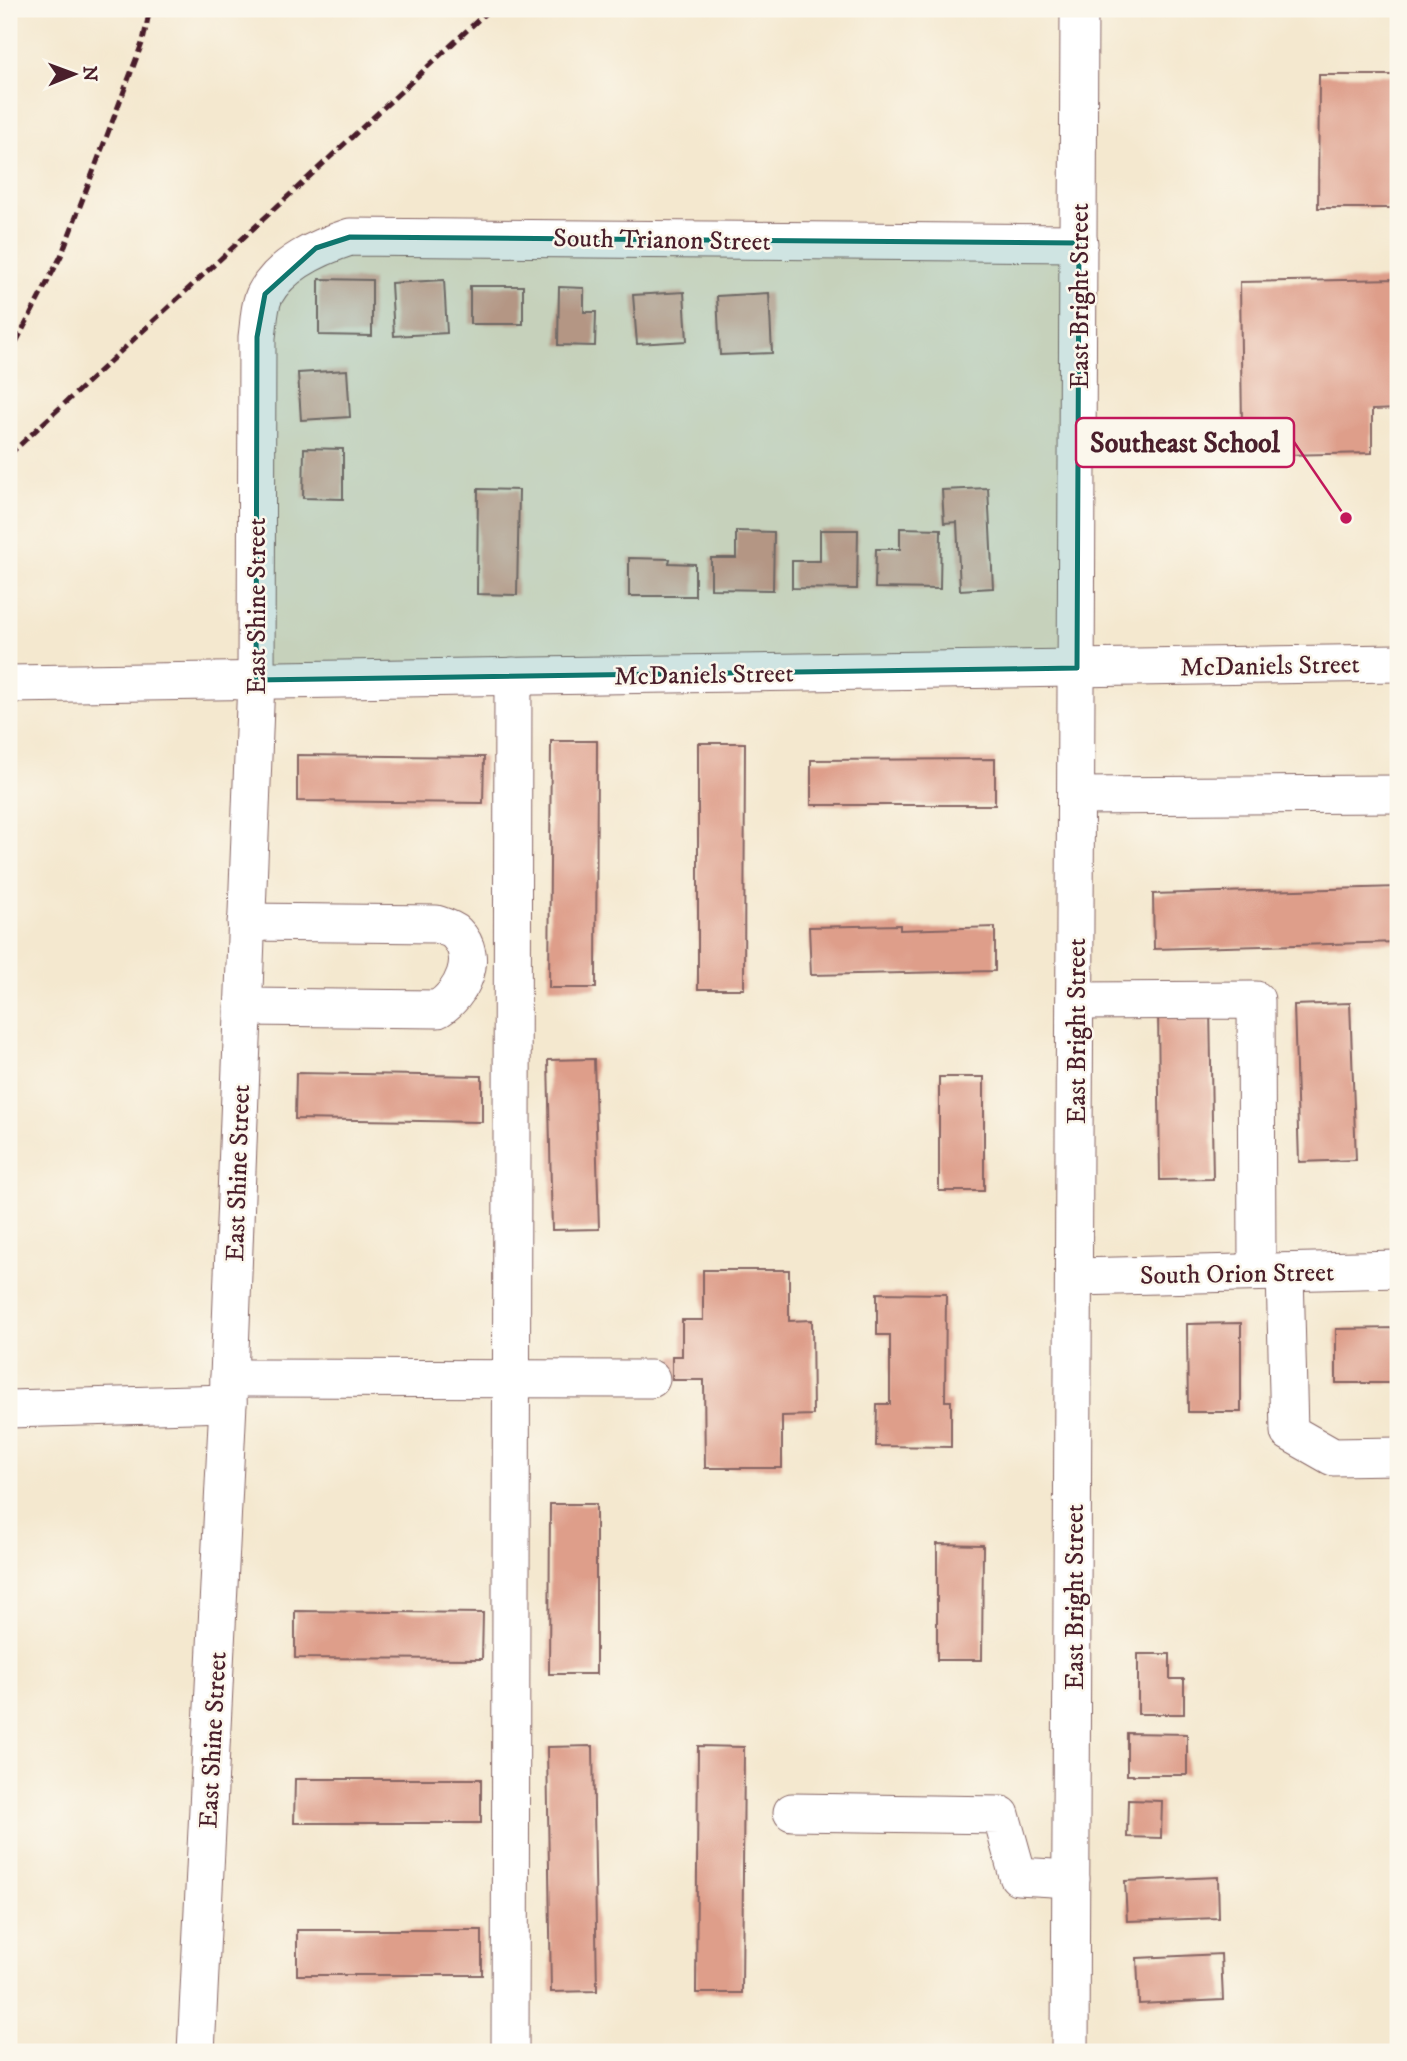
<svg xmlns="http://www.w3.org/2000/svg" width="1407" height="2061" font-family="'IM FELL DW Pica',serif">
<style>
.building{fill:#de9e8a}
.lines{fill:none;stroke-linecap:round;stroke-linejoin:round}
.minor-casing{stroke:#866564;stroke-width:39}
.minor{stroke:#fff;stroke-width:37}
.rail{stroke:#4a1f2b;stroke-width:5;stroke-dasharray:10 5;stroke-linecap:butt}
.marked{fill:#0f766e;fill-opacity:0.2;stroke:#0f766e;stroke-width:5;stroke-linejoin:round}
.labels{text-anchor:middle;stroke-width:5;stroke-linejoin:round;paint-order:stroke}
.street-label{font-size:26px;fill:#4a1f2b;stroke:#fbf7ec}
.leader{fill:none;stroke:#c2185b;stroke-width:2.5}
.callout-dot{fill:#c2185b;stroke:#fbf7ec;stroke-width:2.5}
.callout{fill:#fbf7ec;stroke:#c2185b;stroke-width:2.5}
.callout-label{font-size:28px;text-anchor:middle;font-weight:bold;fill:#4a1f2b}
</style>
<rect width="100%" height="100%" fill="#fbf7ec"/>
<filter id="ink" filterUnits="userSpaceOnUse"><feTurbulence type="fractalNoise" baseFrequency=".0143" numOctaves="2"/><feDisplacementMap in="SourceGraphic" scale="14" xChannelSelector="R" yChannelSelector="G"/><feConvolveMatrix kernelMatrix="1 2 1 2 8 2 1 2 1" color-interpolation-filters="sRGB"/></filter>
<filter id="wash" filterUnits="userSpaceOnUse"><feTurbulence type="fractalNoise" baseFrequency=".00686" numOctaves="4" result="noise"/><feDisplacementMap in="SourceGraphic" scale="28" xChannelSelector="R" yChannelSelector="G"/><feGaussianBlur stdDeviation="1.57" result="paint"/><feColorMatrix in="noise" values="0 0 0 0 0 0 0 0 0 0 0 0 0 0 0 0 0 1.4 0 .05"/><feComposite in="paint" operator="in"/></filter>
<g filter="url(#wash)">
<rect width="100%" height="100%" fill="#f4e8cf"/>
<g id="blocks">
<g class="building">
<polygon points="1319,75 1398,75 1398,208 1318,208"/>
<polygon points="319,279 372,280 372,336 319,335"/>
<polygon points="1398,279 1398,409 1372,410 1372,453 1284,455 1284,424 1242,425 1240,282"/>
<polygon points="444,280 447,333 394,336 391,283"/>
<rect x="470" y="286" width="53" height="38"/>
<polygon points="559,287 584,288 584,312 596,312 595,346 558,345"/>
<polygon points="684,292 687,341 637,344 633,295"/>
<polygon points="769,293 772,353 720,355 717,296"/>
<polygon points="347,370 350,417 301,420 298,373"/>
<polygon points="304,448 343,449 343,499 303,498"/>
<polygon points="988,488 993,588 960,590 957,522 944,523 942,490"/>
<polygon points="478,489 519,490 517,595 477,594"/>
<polygon points="900,528 941,529 940,589 875,588 876,549 900,549"/>
<polygon points="820,530 858,530 857,589 792,588 792,561 820,561"/>
<polygon points="736,531 774,532 773,590 711,589 711,558 736,558"/>
<polygon points="629,558 670,559 669,563 695,564 695,596 629,596"/>
<polygon points="551,741 597,741 596,988 549,988"/>
<polygon points="698,743 745,743 744,989 698,989"/>
<polygon points="297,755 484,757 483,803 297,801"/>
<polygon points="995,759 995,805 811,805 811,760"/>
<polygon points="1398,887 1398,942 1154,949 1153,894"/>
<polygon points="900,925 900,930 995,927 995,971 811,975 809,927"/>
<polygon points="1350,1003 1356,1160 1299,1162 1294,1005"/>
<polygon points="1158,1007 1210,1007 1213,1179 1160,1180"/>
<polygon points="594,1059 599,1229 552,1230 548,1060"/>
<polygon points="296,1073 482,1076 482,1122 295,1119"/>
<rect x="939" y="1077" width="45" height="114"/>
<polygon points="703,1270 789,1270 789,1321 812,1320 813,1415 782,1416 782,1468 705,1468 704,1380 672,1380 672,1356 682,1356 682,1320 703,1320"/>
<polygon points="877,1293 946,1294 945,1401 951,1401 951,1447 876,1446 877,1404 890,1404 890,1335 877,1335"/>
<polygon points="1241,1323 1241,1412 1188,1412 1187,1324"/>
<polygon points="1398,1328 1398,1383 1336,1383 1336,1329"/>
<polygon points="550,1504 596,1504 596,1674 549,1674"/>
<polygon points="937,1544 983,1545 982,1660 937,1660"/>
<polygon points="295,1611 483,1613 482,1659 295,1658"/>
<polygon points="1138,1654 1170,1654 1170,1679 1184,1679 1184,1714 1138,1714"/>
<polygon points="1127,1733 1187,1734 1187,1775 1127,1775"/>
<polygon points="593,1746 597,1991 551,1992 547,1747"/>
<polygon points="698,1746 744,1747 742,1993 696,1993"/>
<polygon points="295,1779 481,1779 481,1823 294,1823"/>
<polygon points="1128,1800 1162,1801 1161,1838 1127,1837"/>
<polygon points="1218,1877 1219,1918 1127,1921 1125,1881"/>
<rect x="297" y="1930" width="185" height="45"/>
<polygon points="1221,1954 1223,2000 1139,2004 1137,1958"/>
</g>
</g>
</g>
<g filter="url(#ink)">
<use href="#blocks" fill-opacity="0" stroke="#866564" stroke-width="2"/>
<g class="lines">
<defs>
<g id="minor">
<polyline points="9,684 1398,663"/>
<polyline points="1076,796 1398,794"/>
<polyline points="1076,1001 1256,1000 1257,1272"/>
<path d="M243 1007 438 1009C461 994 481 958 456 933 452 929 442 926 436 924L246 922"/>
<polyline points="1285,1272 1289,1432 1333,1457 1398,1456"/>
<polyline points="1076,1277 1398,1269"/>
<polyline points="229,1378 651,1379"/>
<polyline points="9,1409 228,1403"/>
<polyline points="792,1812 1001,1815 1018,1876 1071,1879"/>
<path d="M196 2052 228 1403 256 680 257 337C259 324 259 305 265 294 282 263 319 247 350 237L1079 243"/>
<polyline points="510,2052 513,676"/>
<polyline points="1070,2052 1079,9"/>
</g>
</defs>
<use href="#minor" class="minor-casing"/>
<use href="#minor" class="minor"/>
<g class="rail">
<polyline points="9,356 61,256 143,41 150,9"/>
<polyline points="9,455 490,9"/>
</g>
</g>
</g>
<path class="marked" d="M350 237 1079 243 1077 668 256 680 257 337 265 294 316 248Z"/>
<g class="labels">
<g class="street-label">
<text transform="translate(662 239) rotate(1)" y="9">South Trianon Street</text>
<text transform="translate(1079 296) rotate(-90)" y="9">East Bright Street</text>
<text transform="translate(256 606) rotate(-90)" y="9">East Shine Street</text>
<text transform="translate(1270 665) rotate(-1)" y="9">McDaniels Street</text>
<text transform="translate(704 674) rotate(-1)" y="9">McDaniels Street</text>
<text transform="translate(1076 1031) rotate(-90)" y="9">East Bright Street</text>
<text transform="translate(237 1173) rotate(-88)" y="9">East Shine Street</text>
<text transform="translate(1237 1273) rotate(-1)" y="9">South Orion Street</text>
<text transform="translate(1074 1597) rotate(-90)" y="9">East Bright Street</text>
<text transform="translate(212 1740) rotate(-87)" y="9">East Shine Street</text>
</g>
</g>
<path class="leader" d="M1346 518L1294 442"/>
<circle class="callout-dot" cx="1346" cy="518" r="7"/>
<rect class="callout" x="1076" y="418" width="218" height="49" rx="7"/>
<g class="callout-label">
<text x="1185" y="452">Southeast School</text>
</g>
<rect width="1407" height="2061" fill="none" stroke="#fbf7ec" stroke-width="35"/>
<g transform="translate(74 74) rotate(89)" stroke="#fbf7ec" stroke-width="5" paint-order="stroke">
<path d="M0-5L12 26L0 18L-12 26Z" fill="#4a1f2b"/>
<text y="-10" font-size="19" font-weight="bold" text-anchor="middle" fill="#4a1f2b">N</text>
</g>
</svg>
